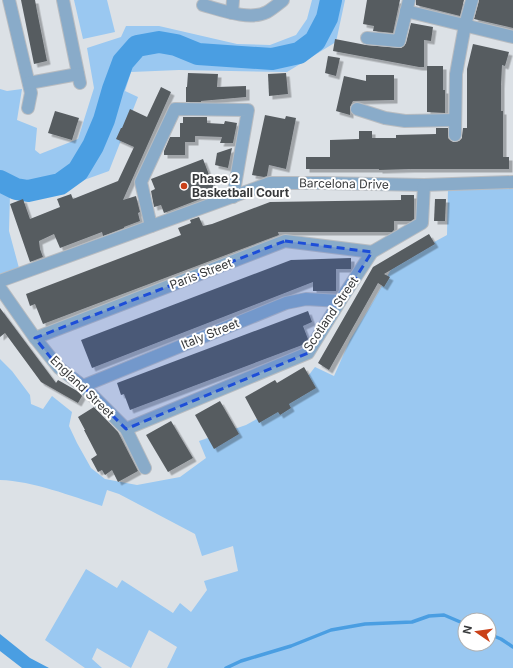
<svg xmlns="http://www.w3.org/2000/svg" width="513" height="668" font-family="Inter,sans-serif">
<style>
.green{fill:#9ac8f1;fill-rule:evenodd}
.water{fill:#4a9ee2}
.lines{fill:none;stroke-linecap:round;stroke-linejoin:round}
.stream{stroke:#4a9ee2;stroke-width:3.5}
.river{stroke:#4a9ee2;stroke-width:22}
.building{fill:#575c60;filter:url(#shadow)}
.minor-casing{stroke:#b8bcc1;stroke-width:14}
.minor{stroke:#89abc9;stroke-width:12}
.marked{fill:#1d4ed8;fill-opacity:0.2;stroke:#1d4ed8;stroke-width:3;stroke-dasharray:8 5;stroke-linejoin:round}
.poi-dot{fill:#ca4119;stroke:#fff;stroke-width:1.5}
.labels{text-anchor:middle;stroke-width:4;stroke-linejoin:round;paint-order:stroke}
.poi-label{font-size:12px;font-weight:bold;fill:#383a3c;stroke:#fff;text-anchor:start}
.street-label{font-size:12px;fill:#383a3c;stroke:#fff}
</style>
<defs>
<filter id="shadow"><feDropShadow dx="3.5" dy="3.5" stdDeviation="0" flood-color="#0004"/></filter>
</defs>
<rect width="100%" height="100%" fill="#dce1e6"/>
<g class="green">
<polygon points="74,0 107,0 115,32 83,39"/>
<polygon points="312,0 345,0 336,42 287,72 179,70 131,72 125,91 138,97 109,171 59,189 29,196 10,194 9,231 19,268 0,275 0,89 7,91 22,89 17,120 37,128 35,150 40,154 78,139 94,88 87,48 121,37 126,26 159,26 237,44 270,45 296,35 307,19"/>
<path d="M513 187V668H167L177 647 149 630 131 668 97 648 92 659 102 668H85L45 640 86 569 117 588 122 580 173 613 180 603 191 612 207 590 204 581 238 571 233 546 202 556 195 534 119 494 107 490 102 506C71 496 33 481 0 480V359L12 371 30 395 31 404 43 409 52 396 72 412 69 426 77 443 91 468 105 479 137 485 180 477 206 458 199 441 246 425 288 402 315 367 334 376 350 340 374 300 394 264 447 235 448 188ZM465 620H489V644H465Z"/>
</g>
<polygon class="water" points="0,634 30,658 49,668 22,668 0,651"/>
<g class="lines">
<g class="stream">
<polyline points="489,634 501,639 513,647"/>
<polyline points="226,668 241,661 291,646 331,630 365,624 412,622 429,616 444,615 465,624"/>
</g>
<polyline class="river" points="0,181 16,189 28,191 60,184 78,171 93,146 104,120 113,89 123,62 137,46 159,42 176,45 198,54 272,59 299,53 315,41 327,18 331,0"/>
</g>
<g class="building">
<polygon points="21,0 35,0 37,11 47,61 34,64"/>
<polygon points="367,0 400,0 393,33 373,31 374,26 363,24"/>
<polygon points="416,0 464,0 460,16 416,5"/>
<polygon points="479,0 513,0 513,28 474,19"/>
<polygon points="411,23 433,27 431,41 424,40 424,67 419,67 333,51 335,39 366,45 401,48 404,46 406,43"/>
<polygon points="473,44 509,52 505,66 502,65 501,85 501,111 503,111 503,157 509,157 509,169 411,169 379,170 379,169 306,169 306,157 330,157 330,140 359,139 359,131 372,131 372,138 396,138 396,135 436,134 436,128 448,128 448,138 451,141 454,142 459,141 462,138 462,136 463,128 467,128 467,69"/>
<polygon points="328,56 340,58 336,76 325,73"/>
<polygon points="427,66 443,66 443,90 445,90 445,113 427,112"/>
<polygon points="188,73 218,74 217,87 246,86 246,97 201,101 201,102 186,102 186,87 187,87"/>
<polygon points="286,73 288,94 269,96 268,74"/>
<polygon points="366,75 394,75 394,100 353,101 350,107 350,115 336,111 344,76 366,81"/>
<polygon points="161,87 171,92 123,200 136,196 140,212 138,213 140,221 124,227 124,228 103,236 102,232 60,248 54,234 39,241 40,249 43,257 30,262 10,204 23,199 30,219 60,207 57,199 71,194 73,199 118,181 134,147 116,139 121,128 122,128 130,109 147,117"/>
<polygon points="55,111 79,118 72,140 48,133"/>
<polygon points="265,115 285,119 286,116 296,118 286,169 269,165 267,176 264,177 252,175"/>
<polygon points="183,117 207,117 207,123 224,124 225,121 237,123 233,143 220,143 222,137 195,136 195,142 185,142 185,155 164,155 164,151 170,137 180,137 180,123 183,123"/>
<polygon points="232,148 228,168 215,165 217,153"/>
<polygon points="203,159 216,193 164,213 161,205 154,207 151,191 155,189 151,179"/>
<polygon points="401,195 414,195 414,219 411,221 394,221 394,230 392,232 278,232 279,235 43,324 35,304 30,306 26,294 181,235 178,228 191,223 190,220 199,217 203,226 212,224 270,202 401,200"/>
<polygon points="435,199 446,199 445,221 434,221"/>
<polygon points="429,234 435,244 384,274 390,277 384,287 378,283 329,370 318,363 373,267"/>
<polygon points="351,258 351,269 336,269 336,291 313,291 313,282 92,368 81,340 291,260"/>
<polygon points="0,308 56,383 58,380 79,392 82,396 78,403 41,382 5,333 0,337"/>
<polygon points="308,311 312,322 303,326 308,339 305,344 130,410 124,394 121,395 117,383"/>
<polygon points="304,367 316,388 289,404 291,408 280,415 278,412 259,423 245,397 275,380 277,383"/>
<polygon points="220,401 239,434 214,449 195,415"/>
<polygon points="94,407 118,432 138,471 118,482 112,470 105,475 102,470 98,472 91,459 97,455 84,430 85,430 78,417"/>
<polygon points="171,421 193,458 168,472 146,435"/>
</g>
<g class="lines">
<defs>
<g id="minor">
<polyline points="9,0 31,93 28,108"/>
<polyline points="63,0 80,83"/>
<path d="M203 5C221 10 250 21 267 12 272 9 277 5 282 1L283 0"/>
<polyline points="406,11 513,37"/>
<polyline points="232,13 233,0"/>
<polyline points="367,38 399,41 409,0"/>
<polyline points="29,83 78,74"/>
<polyline points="357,109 385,118 405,121 455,120"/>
<polyline points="455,135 456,74 465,25 472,0"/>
<polyline points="151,226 141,182 175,109 248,110 233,197"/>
<polyline points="0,281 270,183 323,183 424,185 513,182"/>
<polyline points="0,288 35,338 59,368 83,386 126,429 145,468"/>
<polyline points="35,338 285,241 372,252"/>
<polyline points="83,386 286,303 306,299 340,301"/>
<polyline points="126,429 308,353 340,301 372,252 422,223 424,185"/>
</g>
</defs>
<use href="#minor" class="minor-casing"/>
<use href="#minor" class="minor"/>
</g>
<path class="marked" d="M285 241 372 252 308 353 126 429 83 386 59 368 35 338Z"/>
<circle class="poi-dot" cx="184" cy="186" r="4"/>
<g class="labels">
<g class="poi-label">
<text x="192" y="183">Phase 2<tspan x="192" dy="14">Basketball Court</tspan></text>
</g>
<g class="street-label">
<text transform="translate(344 184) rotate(1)" y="4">Barcelona Drive</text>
<text transform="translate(201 274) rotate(-21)" y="4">Paris Street</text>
<text transform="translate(331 314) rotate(-56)" y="4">Scotland Street</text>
<text transform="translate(210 334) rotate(-22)" y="4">Italy Street</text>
<text transform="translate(82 387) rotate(44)" y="4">England Street</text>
</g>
</g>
<g transform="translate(477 632) rotate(283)"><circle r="19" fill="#ffffff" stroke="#afb0b1"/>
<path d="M0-3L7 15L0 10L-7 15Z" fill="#ca4119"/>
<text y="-6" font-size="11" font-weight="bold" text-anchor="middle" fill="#383a3c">N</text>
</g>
</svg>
